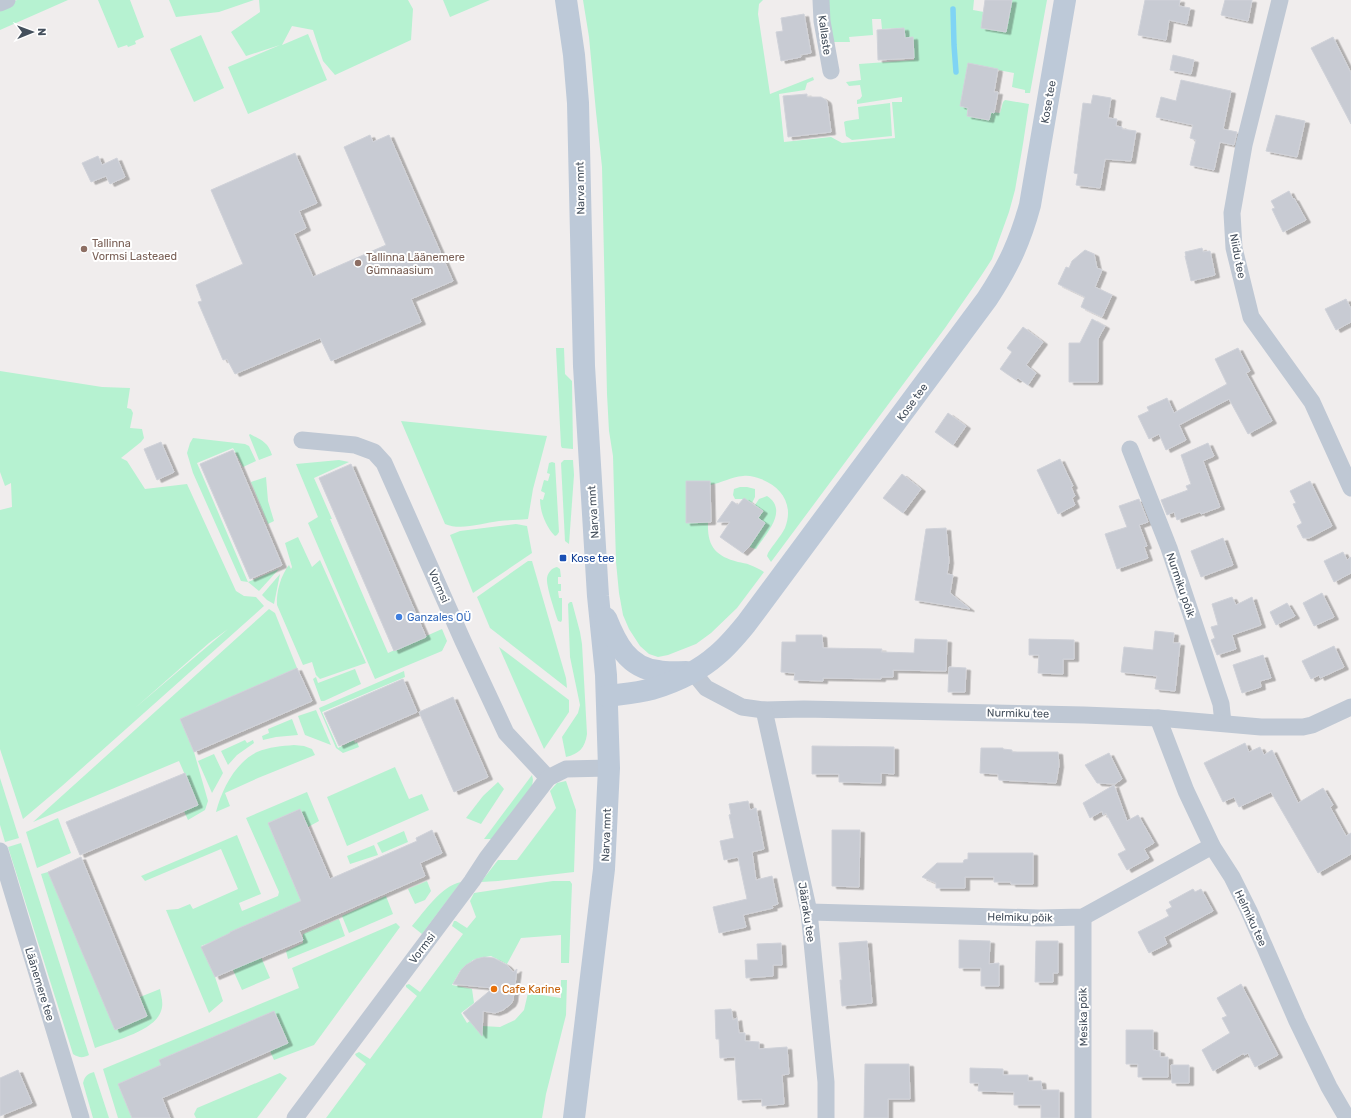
<svg xmlns="http://www.w3.org/2000/svg" width="1351" height="1118" font-family="Rubik,sans-serif">
<style>
.green{fill:#b6f2d1;fill-rule:evenodd}
.lines{fill:none;stroke-linecap:round;stroke-linejoin:round}
.stream{stroke:#7fd4f4;stroke-width:5.5}
.building{fill:#c8cbd3;stroke:#d0d2d9;filter:url(#shadow)}
.street{stroke:#bfc8d4;stroke-width:17}
.secondary{stroke:#bdc9d8;stroke-width:22}
.education-dot{fill:#8d6e63;stroke:#fff;stroke-width:1.5}
.transit-dot{fill:#1a4fb4;stroke:#fff;stroke-width:1.5}
.shop-dot{fill:#3f7fe0;stroke:#fff;stroke-width:1.5}
.food-dot{fill:#e8710a;stroke:#fff;stroke-width:1.5}
.labels{text-anchor:middle;stroke-width:4;stroke-linejoin:round;paint-order:stroke}
.street-label{font-size:11px;fill:#444f5c;stroke:#fff}
.education-label{font-size:11px;fill:#785e54;stroke:#fff;text-anchor:start}
.transit-label{font-size:11px;fill:#164399;stroke:#fff;text-anchor:start}
.shop-label{font-size:11px;fill:#366cbe;stroke:#fff;text-anchor:start}
.food-label{font-size:11px;fill:#c56008;stroke:#fff;text-anchor:start}
</style>
<defs>
<filter id="shadow"><feDropShadow dx="4.5" dy="2.5" stdDeviation="0" flood-color="#0004"/></filter>
</defs>
<rect width="100%" height="100%" fill="#f0eded"/>
<g class="green">
<polygon points="17,0 68,0 0,30 0,7"/>
<polygon points="98,0 130,0 144,37 135,41 136,44 128,47 127,45 118,48"/>
<polygon points="169,0 254,0 219,12 176,17"/>
<polygon points="259,0 408,0 413,9 411,40 335,75 323,61 313,30 292,26 282,45 308,34 327,80 248,114 228,67 280,45 246,56 231,32 260,12"/>
<polygon points="443,0 490,0 450,17"/>
<path d="M583 0H763L759 4 758 14 770 94 813 77 814 80 807 83 805 90 779 94 784 142 831 137 842 143 895 138 892 102H902V97L857 104V100L860 99 862 96 860 85 849 86 846 82 861 80 859 64 914 60 913 38H905L904 28 882 29 881 19H872L873 35 849 37 850 42H833L826 0H974L973 10 984 12 981 28 1006 32 1012 0H1047L1030 93H1025V90L1012 87 1014 73 998 70V69L976 65 960 106 968 108 967 116 989 120 991 112 1000 113 1003 102 1005 100 1029 104 1023 144 1015 190 1009 212 992 259 981 276 945 328 771 562 767 556 768 553C773 545 781 536 785 528 794 505 782 487 761 479 755 477 749 475 743 476 731 477 721 483 710 485V481H686V522H708C707 546 715 556 738 562 742 563 746 563 750 565 755 567 760 569 764 572L737 608 711 633 696 644 668 655 658 657 649 654 640 646 629 629 623 615 619 593 616 562 613 456 609 431 607 394 602 167 596 112 589 37Z"/>
<polygon points="201,35 224,88 194,102 170,49"/>
<polygon points="890,103 892,136 852,140 846,136 844,122 846,121 859,119 858,107"/>
<polygon points="556,348 564,348 565,374 572,381 573,449 562,448 561,446"/>
<path d="M0 371 102 387 130 388 127 408 131 409 133 413 130 428 142 429 144 438 141 442 121 458 127 461 145 489 187 484 236 591 244 596 256 597 264 606 62 786 23 819 0 749V510L12 507 11 483 5 486 0 472ZM228 629 135 708 209 643Z"/>
<path d="M401 421 547 436 533 489 528 519C518 520 509 520 499 521 482 523 461 531 445 524Z"/>
<path d="M250 434C261 440 268 442 272 455L259 460 249 435Z"/>
<polygon points="193,438 245,444 249,446 256,461 243,467 233,448 197,463 248,582 279,569 259,591 248,582 241,581 193,473 187,453 190,443"/>
<polygon points="339,460 349,462 314,478 332,519 330,519 388,653 442,629 447,641 442,651 375,679 308,523 318,517 296,464"/>
<polygon points="564,460 573,460 574,475 569,544 565,541 561,463"/>
<path d="M552 462 555 463 559 532 557 535 555 536C546 527 540 512 540 499L543 500 545 493 541 491 544 480 548 481 550 474 547 473 549 463Z"/>
<polygon points="266,477 268,501 274,521 268,524 251,482"/>
<polygon points="740,487 747,487 755,489 755,497 752,503 743,499 735,499 733,495 734,489"/>
<path d="M767 496C789 510 766 534 756 549L749 547 765 523 758 518 763 511 755 505 759 499Z"/>
<polygon points="516,524 527,526 532,553 473,593 450,535 460,531"/>
<path d="M298 537 312 567 320 560 366 663 320 679 316 675 312 662 303 665 277 605C276 592 281 575 289 565L291 569 292 567 285 543Z"/>
<polygon points="528,561 532,561 566,678 567,688 490,628 477,597"/>
<path d="M557 567 560 569 561 577H558V584H561V591H558L559 598H562V620L561 622 558 621C555 612 546 586 547 578 548 572 552 568 557 567Z"/>
<polygon points="280,574 274,604 267,600 262,595"/>
<path d="M570 602H572L580 632 582 644 587 734C585 748 579 754 566 757L562 737 578 713 580 705 570 657 568 604Z"/>
<polygon points="269,609 275,613 297,668 180,719 194,752 208,801 205,810 188,820 184,811 198,805 179,761 33,822"/>
<polygon points="499,647 569,700 569,712 544,749"/>
<polygon points="355,669 361,684 324,701 321,701 313,679 316,677 318,683"/>
<polygon points="404,671 405,677 322,712 338,748 354,740 355,743 357,742 359,747 343,753 336,748 319,708"/>
<polygon points="316,710 331,745 305,735 298,716"/>
<polygon points="292,719 298,735 276,737 263,740 262,736 269,733 268,729"/>
<polygon points="245,740 247,743 253,740 254,743 237,755 228,765 221,751"/>
<path d="M294 745 304 746 312 749 315 755 258 778 225 793 230 806 216 812C222 789 235 763 257 752 269 747 282 746 294 745Z"/>
<polygon points="214,754 223,773 212,793 198,761"/>
<polygon points="395,767 409,799 422,794 429,810 347,846 327,797"/>
<polygon points="532,775 533,780 532,786 493,839 484,839"/>
<polygon points="0,778 19,838 5,842 0,825"/>
<polygon points="566,781 576,810 574,872 498,881 481,882 498,860 517,860 556,808 550,791 557,783"/>
<polygon points="498,782 504,789 481,824 466,818 483,796"/>
<polygon points="307,792 319,821 308,827 300,809 268,823 305,910 288,907 230,932 244,964 261,957 270,978 242,990 219,939 201,946 215,977 223,1001 209,1013 166,910 178,909 190,904 193,909 238,889 221,849 145,881 141,876 237,835 261,894 239,903 242,911 278,896 279,892 246,818"/>
<polygon points="58,818 71,853 37,868 26,832"/>
<polygon points="404,831 408,842 382,853 377,843"/>
<path d="M21 843 89 1055C83 1058 79 1058 73 1054L8 847Z"/>
<polygon points="374,845 378,855 350,864 347,856"/>
<path d="M48 872 147 1016 140 997 160 989C161 996 164 1003 161 1011 155 1031 113 1041 95 1048L41 874Z"/>
<polygon points="427,881 431,891 425,900 415,904 408,889"/>
<polygon points="553,881 570,881 572,884 569,963 561,963 561,935 521,938 507,964 491,956 480,958 473,960 460,971 452,985 472,989 474,1003 461,1013 467,1023 474,1018 482,1026 500,1027 515,1020 524,1010 528,993 561,998 561,980 567,980 566,1015 546,1094 542,1118 326,1118 366,1064 356,1056 355,1054 359,1052 370,1059 417,996 406,987 406,985 409,984 420,992 463,934 452,926 454,921 456,921 467,928 476,917 470,901 474,893"/>
<path d="M461 882 422 934 412 926C425 911 441 886 461 882Z"/>
<polygon points="386,896 393,914 349,933 342,916"/>
<polygon points="339,919 345,936 288,959 286,951 303,943 303,934"/>
<polygon points="396,923 400,927 314,1045 274,1060 270,1051 288,1043 274,1011 159,1060 161,1065 118,1084 132,1118 118,1118 103,1069 299,988 292,968"/>
<path d="M94 1072 109 1118H93L83 1083C85 1076 87 1074 94 1072Z"/>
<polygon points="280,1073 287,1078 257,1118 196,1118 194,1114 197,1108"/>
</g>
<g class="lines">
<polyline class="stream" points="953,9 954,45 956,72"/>
</g>
<g class="building">
<polygon points="985,0 1012,0 1006,32 981,28"/>
<polygon points="1145,0 1180,0 1179,6 1190,8 1187,24 1169,20 1166,40 1138,35"/>
<polygon points="1225,0 1252,0 1248,21 1221,15"/>
<polygon points="804,14 811,53 800,55 801,57 781,61 776,32 783,31 781,18"/>
<polygon points="904,28 905,38 913,37 914,58 878,60 877,30"/>
<polygon points="1333,37 1351,73 1351,124 1311,48"/>
<polygon points="1173,55 1194,60 1191,74 1170,70"/>
<polygon points="968,63 998,69 994,92 998,92 994,113 991,112 989,120 967,116 968,108 960,106"/>
<polygon points="1181,80 1231,91 1223,129 1237,132 1234,145 1220,142 1214,170 1190,165 1196,140 1190,138 1193,125 1156,117 1161,97 1176,101"/>
<polygon points="807,94 807,97 821,97 826,100 827,102 831,132 788,137 783,96"/>
<polygon points="1093,95 1111,98 1108,118 1117,119 1116,126 1122,127 1122,129 1136,131 1131,161 1105,159 1100,188 1076,185 1078,174 1074,173 1083,103 1091,104"/>
<polygon points="1276,115 1305,121 1297,157 1266,151"/>
<polygon points="370,135 373,142 389,135 453,281 411,299 421,322 331,361 320,338 235,374 227,359 223,360 198,302 202,301 196,285 243,264 211,190 295,153 317,203 299,211 306,228 294,234 313,277 386,245 344,147"/>
<polygon points="98,156 102,165 117,158 125,177 110,184 106,176 91,182 82,163"/>
<polygon points="1289,191 1293,199 1294,198 1306,220 1283,232 1272,209 1275,208 1271,201"/>
<polygon points="1202,248 1203,252 1210,251 1215,275 1191,281 1185,256 1186,256 1185,252"/>
<polygon points="1085,250 1094,254 1097,268 1102,270 1095,287 1112,295 1102,317 1081,307 1085,297 1058,284 1066,267 1069,268 1072,261"/>
<polygon points="1346,299 1351,309 1351,322 1336,330 1325,309"/>
<polygon points="1092,319 1105,326 1098,339 1098,382 1069,382 1069,343 1080,343"/>
<polygon points="1023,327 1043,342 1026,365 1036,373 1028,385 1018,378 1016,380 1000,369 1012,352 1007,348"/>
<polygon points="1238,348 1250,371 1246,373 1272,421 1248,434 1229,399 1179,425 1186,440 1166,450 1159,434 1149,439 1138,416 1149,411 1147,407 1167,398 1174,413 1227,384 1215,359"/>
<polygon points="948,413 966,426 953,445 935,432"/>
<polygon points="161,442 174,472 157,480 144,449"/>
<polygon points="1208,443 1214,456 1203,461 1220,507 1201,514 1200,512 1177,520 1174,512 1167,515 1161,500 1188,490 1186,486 1191,484 1181,455"/>
<polygon points="233,450 282,565 250,579 200,464"/>
<polygon points="1060,459 1073,486 1071,487 1075,496 1072,498 1075,505 1058,514 1037,470"/>
<polygon points="351,464 426,637 394,651 319,478"/>
<polygon points="902,474 921,489 903,513 883,498"/>
<polygon points="686,481 710,481 711,522 686,523"/>
<polygon points="1310,481 1332,526 1309,538 1303,538 1297,526 1302,523 1293,504 1296,503 1290,491"/>
<polygon points="744,498 763,511 758,518 765,523 749,547 743,553 720,537 730,522 717,522 732,501 738,505"/>
<polygon points="1139,499 1148,522 1139,525 1147,546 1144,547 1148,558 1117,569 1105,534 1127,527 1119,506"/>
<polygon points="946,528 949,561 947,574 953,575 950,593 970,609 915,600 926,529"/>
<polygon points="1223,538 1233,565 1201,577 1191,551"/>
<polygon points="1343,552 1347,560 1351,557 1351,573 1334,582 1324,561"/>
<polygon points="1322,593 1334,617 1314,626 1303,603"/>
<polygon points="1232,597 1236,605 1252,597 1261,625 1232,635 1236,649 1217,655 1211,640 1215,638 1211,627 1218,625 1212,604"/>
<polygon points="1287,603 1295,616 1276,625 1270,612"/>
<polygon points="1155,631 1174,633 1173,643 1180,643 1175,691 1155,689 1157,676 1121,672 1124,647 1153,650"/>
<polygon points="796,635 822,635 823,648 882,649 881,652 914,653 915,639 947,640 946,671 893,670 893,677 881,677 881,679 823,678 823,681 794,680 795,673 781,672 782,642 796,642"/>
<polygon points="1029,639 1074,640 1074,659 1063,659 1063,674 1038,673 1039,655 1029,655"/>
<polygon points="1334,646 1344,667 1320,678 1319,675 1311,679 1302,661"/>
<polygon points="1263,655 1271,678 1260,681 1261,687 1242,693 1233,665"/>
<polygon points="949,667 966,668 965,692 948,692"/>
<polygon points="297,668 312,701 194,752 180,719"/>
<polygon points="403,679 417,712 339,746 324,713"/>
<polygon points="453,697 488,777 454,792 419,712"/>
<polygon points="1245,743 1249,752 1260,747 1264,755 1272,750 1298,803 1323,788 1333,805 1330,807 1346,836 1351,833 1351,854 1318,873 1271,792 1239,807 1234,797 1223,802 1204,763"/>
<polygon points="812,746 894,747 894,774 881,773 881,783 839,782 839,774 812,774"/>
<polygon points="981,748 1003,748 1003,749 1012,750 1012,752 1058,752 1059,765 1056,783 999,780 998,774 980,773"/>
<polygon points="1109,753 1122,779 1115,784 1097,783 1085,765"/>
<polygon points="185,773 198,805 80,855 66,822"/>
<polygon points="1114,785 1127,821 1138,815 1154,843 1144,849 1149,858 1127,870 1118,854 1126,850 1106,813 1103,815 1102,811 1090,818 1083,803"/>
<polygon points="748,801 750,810 756,808 764,849 752,852 756,880 772,876 778,904 772,906 773,908 743,915 746,927 719,933 713,907 747,899 738,857 724,860 720,841 734,838 729,815 731,814 729,804"/>
<polygon points="300,809 330,879 417,841 416,838 432,830 442,853 420,863 425,876 299,931 303,940 215,977 201,947 230,933 230,932 301,901 268,823"/>
<polygon points="832,830 860,830 859,887 832,886"/>
<polygon points="968,853 1033,853 1033,884 1011,884 1011,882 994,882 994,877 965,877 965,888 936,888 936,883 922,877 937,863 963,863 964,860 968,859"/>
<polygon points="81,857 147,1016 115,1030 48,872"/>
<polygon points="1193,889 1195,892 1201,889 1213,911 1164,937 1167,944 1149,953 1138,932 1169,916 1166,910 1172,907 1169,902"/>
<polygon points="959,940 990,941 989,964 999,963 999,986 981,986 981,968 959,968"/>
<polygon points="867,941 872,1003 842,1006 840,980 842,980 839,943"/>
<polygon points="1036,941 1058,941 1058,973 1053,973 1053,982 1035,982"/>
<polygon points="781,943 782,965 773,965 773,976 746,978 745,960 758,960 757,944"/>
<polygon points="484,957 494,958 507,965 513,972 517,969 513,1000 511,1004 503,1010 495,1013 483,1011 482,1036 463,1013 493,988 453,984 461,970 466,965 476,959"/>
<polygon points="1241,984 1278,1055 1255,1067 1248,1053 1244,1055 1244,1053 1213,1071 1202,1050 1230,1033 1222,1018 1227,1016 1217,998"/>
<polygon points="731,1009 733,1020 737,1018 739,1033 745,1033 745,1041 759,1042 759,1049 787,1047 789,1074 782,1075 784,1104 762,1106 762,1099 738,1100 735,1057 720,1058 719,1039 716,1039 715,1010"/>
<polygon points="274,1011 288,1043 162,1098 170,1118 132,1118 118,1084 161,1065 159,1060"/>
<polygon points="1126,1030 1153,1030 1153,1050 1160,1051 1160,1057 1168,1057 1168,1077 1138,1077 1138,1064 1126,1064"/>
<polygon points="865,1064 909,1064 910,1099 888,1099 888,1118 864,1118"/>
<polygon points="1171,1065 1189,1065 1189,1083 1172,1083"/>
<polygon points="970,1068 1003,1069 1003,1075 1028,1075 1028,1081 1041,1081 1042,1090 1059,1090 1059,1118 1041,1118 1041,1105 1014,1105 1014,1092 978,1091 979,1083 970,1083"/>
<polygon points="18,1070 32,1103 0,1116 0,1078"/>
</g>
<g class="lines">
<g class="street">
<polyline points="821,0 822,21 831,71"/>
<polyline points="1280,0 1244,145 1232,213 1234,248 1251,317 1312,402 1351,488"/>
<polyline points="0,3 7,0"/>
<polyline points="302,440 355,445 374,452 384,463 463,641 506,733 548,778"/>
<polyline points="1130,449 1169,548 1221,704 1223,723"/>
<polyline points="693,672 706,688 742,707 764,710 804,709 1084,715 1158,718 1261,727 1303,727 1312,725 1351,707"/>
<polyline points="764,710 809,912 826,1082 826,1118"/>
<polyline points="1158,718 1186,791 1212,846 1232,877 1249,911 1297,1021 1329,1087 1347,1118"/>
<polyline points="0,851 81,1118"/>
<polyline points="809,912 1040,918 1083,917 1212,846"/>
<polyline points="1083,917 1083,1118"/>
<polyline points="295,1118 472,881 487,858 548,778 566,769 609,768"/>
</g>
<g class="secondary">
<polyline points="566,0 574,55 578,103 584,366 598,596 606,675 609,768 604,869 574,1118"/>
<path d="M606 618C616 643 628 668 658 671 667 673 677 672 686 672"/>
<path d="M607 696C622 694 638 693 652 689 675 682 699 671 717 655 728 646 737 635 746 624L987 299C1008 267 1020 242 1030 205L1065 0"/>
</g>
</g>
<g class="education-dot">
<circle cx="84" cy="249" r="4"/>
<circle cx="358" cy="263" r="4"/>
</g>
<rect class="transit-dot" x="559" y="554" width="8" height="8" rx="2"/>
<circle class="shop-dot" cx="399" cy="617" r="4"/>
<circle class="food-dot" cx="494" cy="989" r="4"/>
<g class="labels">
<g class="street-label">
<text transform="translate(825 35) rotate(82)" y="4">Kallaste</text>
<text transform="translate(1048 102) rotate(-80)" y="4">Kose tee</text>
<text transform="translate(580 188) rotate(-91)" y="4">Narva mnt</text>
<text transform="translate(1238 256) rotate(79)" y="4">Niidu tee</text>
<text transform="translate(912 402) rotate(-54)" y="4">Kose tee</text>
<text transform="translate(593 512) rotate(-94)" y="4">Narva mnt</text>
<text transform="translate(1181 585) rotate(71)" y="4">Nurmiku põik</text>
<text transform="translate(439 586) rotate(66)" y="4">Vormsi</text>
<text transform="translate(1018 713) rotate(1)" y="4">Nurmiku tee</text>
<text transform="translate(606 835) rotate(-88)" y="4">Narva mnt</text>
<text transform="translate(807 912) rotate(81)" y="4">Jääraku tee</text>
<text transform="translate(1020 917) rotate(1)" y="4">Helmiku põik</text>
<text transform="translate(1251 918) rotate(65)" y="4">Helmiku tee</text>
<text transform="translate(422 948) rotate(-53)" y="4">Vormsi</text>
<text transform="translate(40 984) rotate(73)" y="4">Läänemere tee</text>
<text transform="translate(1083 1017) rotate(-91)" y="4">Mesika põik</text>
</g>
<g class="education-label">
<text x="92" y="247">Tallinna<tspan x="92" dy="13">Vormsi Lasteaed</tspan></text>
<text x="366" y="261">Tallinna Läänemere<tspan x="366" dy="13">Gümnaasium</tspan></text>
</g>
<g class="transit-label">
<text x="571" y="562">Kose tee</text>
</g>
<g class="shop-label">
<text x="407" y="621">Ganzales OÜ</text>
</g>
<g class="food-label">
<text x="502" y="993">Cafe Karine</text>
</g>
</g>
<g transform="translate(32 32) rotate(89)" stroke="#ffffff" stroke-width="3" paint-order="stroke">
<path d="M0-3L7 15L0 10L-7 15Z" fill="#444f5c"/>
<text y="-6" font-size="11" font-weight="bold" text-anchor="middle" fill="#444f5c">N</text>
</g>
</svg>
